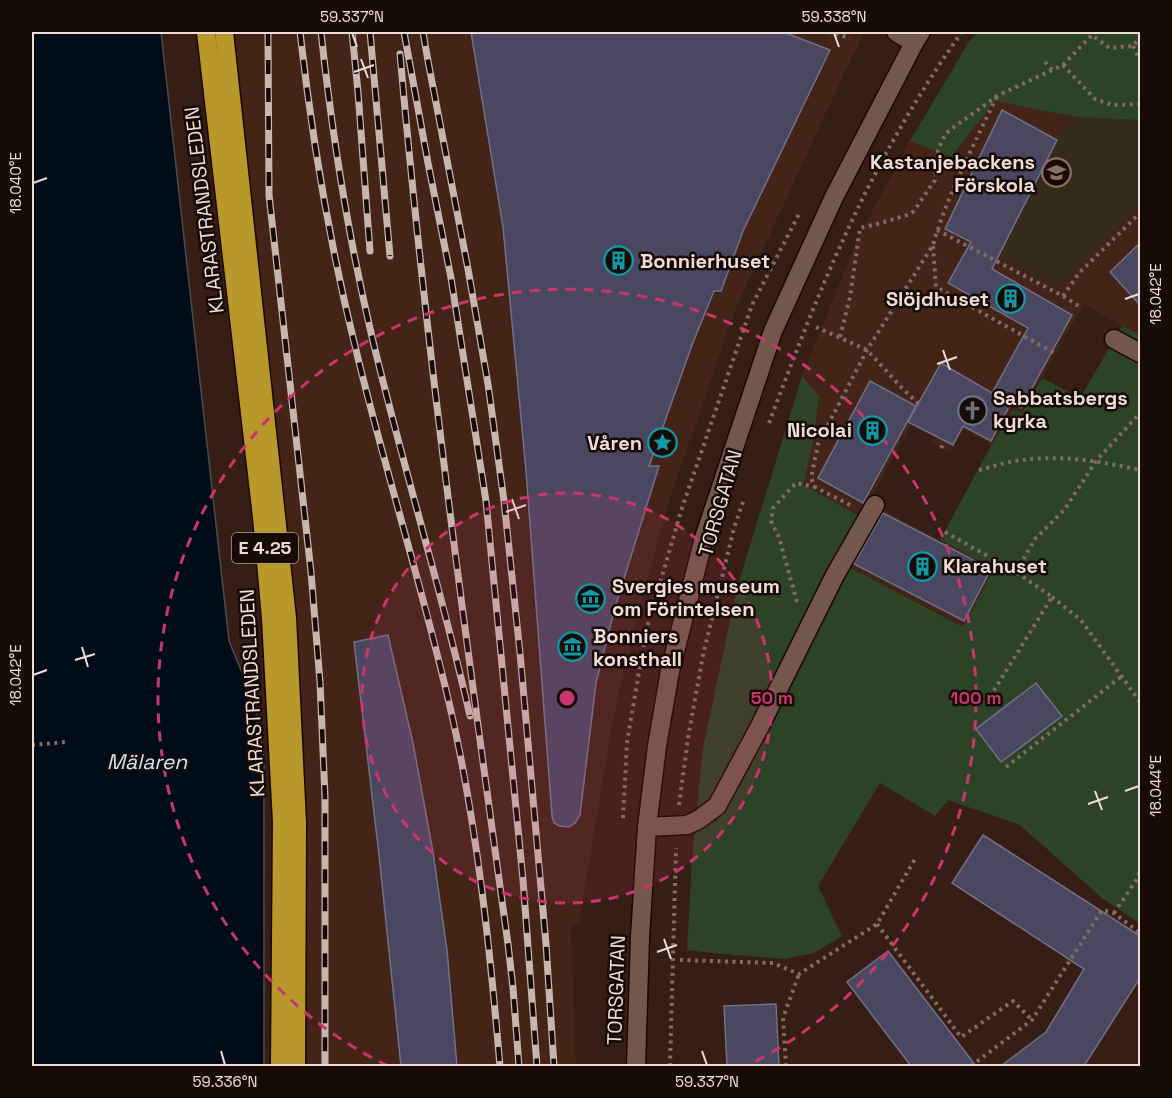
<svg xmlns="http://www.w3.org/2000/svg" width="1172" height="1098" font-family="'Space Grotesk',sans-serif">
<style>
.built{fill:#432417}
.education{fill:#352b1b}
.green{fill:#2d4325}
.water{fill:#000c17;stroke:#474b50;stroke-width:1.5}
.building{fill:#4a4761;stroke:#736f8b;stroke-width:1.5}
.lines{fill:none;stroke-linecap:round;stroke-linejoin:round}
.street-casing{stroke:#1d0701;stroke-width:21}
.secondary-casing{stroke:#1d0701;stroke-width:21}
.highway-casing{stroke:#1d0701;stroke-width:21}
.path{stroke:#816b62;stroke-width:4;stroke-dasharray:3 4.5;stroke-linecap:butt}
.street{stroke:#74574b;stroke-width:18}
.secondary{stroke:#74574b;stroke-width:18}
.highway{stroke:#b8972b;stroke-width:18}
.rail-casing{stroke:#c8b5ad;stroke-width:7}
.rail{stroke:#160b07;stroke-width:4.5;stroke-dasharray:14;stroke-linecap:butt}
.ticks{fill:none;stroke:#eeddd6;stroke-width:2}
.ring{fill:none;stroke:#c9366d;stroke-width:3;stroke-dasharray:10 8}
.labels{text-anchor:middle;stroke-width:5;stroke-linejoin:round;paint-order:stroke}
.shield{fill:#160b07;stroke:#ad9e98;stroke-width:1.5}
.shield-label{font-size:18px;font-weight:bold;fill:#eeddd6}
.poi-label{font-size:20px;font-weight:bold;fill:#eeddd6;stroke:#160b07;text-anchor:start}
.street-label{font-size:20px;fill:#eeddd6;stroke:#160b07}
.water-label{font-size:21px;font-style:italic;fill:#c8e6fd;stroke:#160b07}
.centre{fill:#c9366d;stroke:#160b07;stroke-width:3}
.ring-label{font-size:18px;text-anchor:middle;font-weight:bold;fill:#c9366d;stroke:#160b07;stroke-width:5;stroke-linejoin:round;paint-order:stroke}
.neatline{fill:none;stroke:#eeddd6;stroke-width:2}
.ticks-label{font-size:15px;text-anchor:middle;fill:#eeddd6}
</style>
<rect width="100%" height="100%" fill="#371e14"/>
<g class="built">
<polygon points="231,32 865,32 848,65 735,310 668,504 636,620 614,714 579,925 571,926 576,1066 308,1066 305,779 297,622"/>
<polygon points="995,101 1076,117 1140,120 1140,334 1122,326 1084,304 1022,414 1013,410 992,444 964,430 950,453 932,443 944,418 921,406 869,502 994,569 963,627 836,560 803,486 814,439 819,396 802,376 857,240 910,141 951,157"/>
</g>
<polygon class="education" points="1002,110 1057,140 1076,117 1140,120 1140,206 1057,286 945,229"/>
<g class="green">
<polygon points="978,32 1140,32 1140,120 1076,117 995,101 951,157 910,141 970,40"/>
<polygon points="1122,326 1140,334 1140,924 1102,898 1020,825 948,800 935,816 880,783 818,886 842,936 814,953 785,959 721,954 687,950 692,860 703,748 737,588 802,376 819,396 814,439 803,485 859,516 836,560 963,627 994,569 940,540 992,444 1013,410 1022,413 1042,378 1080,398"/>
</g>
<polygon class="water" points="32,32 161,32 229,641 254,702 264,759 264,1066 32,1066 33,340 32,330"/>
<g class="building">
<polygon points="471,32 783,32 830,50 743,231 721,291 714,291 692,345 649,466 659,466 614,611 596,683 580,815 575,823 569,827 559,826 554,823 552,816 526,471 503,227"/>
<polygon points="1002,110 1057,140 992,269 1072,315 1021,408 1011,403 991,441 963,426 953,445 908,422 941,363 992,393 1028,328 948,283 971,242 945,229"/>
<polygon points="1140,243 1140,305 1110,272"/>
<polygon points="870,381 916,406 863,503 818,478"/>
<polygon points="883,513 991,569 964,621 854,564"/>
<polygon points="388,635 413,743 433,852 447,950 457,1066 401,1066 379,855 354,642"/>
<polygon points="1036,683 1062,716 1001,762 976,729"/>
<polygon points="983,835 1140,936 1140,978 1084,1066 1001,1066 1046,1032 1084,969 952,883"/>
<polygon points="888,951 976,1066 911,1066 847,982"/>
<polygon points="776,1004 779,1066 727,1066 724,1006"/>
</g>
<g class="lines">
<defs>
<g id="street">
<polyline points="896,32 914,43"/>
<polyline points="1114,339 1140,353"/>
<polyline points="647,827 687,825 698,820 717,806 760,726 834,577 875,505"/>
</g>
<polyline id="secondary" points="636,1066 640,937 647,827 657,746 670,671 704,538 773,331 834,197 914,43 921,32"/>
<g id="highway">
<polyline points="206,32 262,517 271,618 282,822 280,1066"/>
<polyline points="224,32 287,618 297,823 296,1066"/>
</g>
</defs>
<use href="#street" class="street-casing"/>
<use href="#secondary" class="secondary-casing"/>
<use href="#highway" class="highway-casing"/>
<g class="path">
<polyline points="828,32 850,38"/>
<polyline points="1133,46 1140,61"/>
<polyline points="1045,62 1053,71"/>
<polyline points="1063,65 1092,35 1109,48 1133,46 1140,38"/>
<polyline points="937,230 1063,296 1082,308"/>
<polyline points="933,246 936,287 1056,354"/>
<polyline points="1063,296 1080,272 1140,213"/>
<polyline points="816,327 867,350 902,388 921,406"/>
<polyline points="840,337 850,297 860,228 877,224 907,215 914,211 935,180 938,150 946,133 997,96 1063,65 1095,99 1112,105 1140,104"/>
<path d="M769 423C796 351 824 278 858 208 887 148 923 86 962 32"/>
<polyline points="941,448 945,441"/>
<path d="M979 470C991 467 1003 463 1015 461 1058 454 1099 461 1140 470"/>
<path d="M850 505 815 487 811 478 818 444 867 350 933 245C948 193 974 145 997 96"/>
<polyline points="945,532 1016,572 1052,597 993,692"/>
<polyline points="1016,572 1035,539 1065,509 1096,461 1140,413"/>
<polyline points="1052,597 1081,620 1140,702"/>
<polyline points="797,602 779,537 771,521 773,508 796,483 815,487"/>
<polyline points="32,745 66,742"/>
<polyline points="1006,767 1122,676"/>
<polyline points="679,805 688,738 703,655 734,528 743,502"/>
<polyline points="623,818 627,742 646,631 681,511 752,305 799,214"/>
<polyline points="1114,913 1137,879 1140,870"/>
<polyline points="877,924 961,1037 1013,1001 1032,1020"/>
<polyline points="680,960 773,963 799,974 877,924 915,859"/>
<polyline points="670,1066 676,848"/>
<polyline points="786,1066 783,1018 799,974"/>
<polyline points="971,1066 1032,1020 1102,910 1114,913 1140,933"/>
</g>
<use href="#street" class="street"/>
<use href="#secondary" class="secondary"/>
<use href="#highway" class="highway"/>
<defs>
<g id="rail">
<polyline points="268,32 269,195 311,572 320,682 325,797 325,1066"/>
<path d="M300 32C312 139 330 246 356 350 386 474 425 595 453 720 478 834 490 950 500 1066"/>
<path d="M321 32C332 134 348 236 372 337 402 463 441 588 470 716"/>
<polyline points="352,32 358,92 370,251"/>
<polyline points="370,32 390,256"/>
<polyline points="404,32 428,163 451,278 486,501 523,880 537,1066"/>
<polyline points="423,32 428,61 468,269 488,384 504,501 520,653 546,944 554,1066"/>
<path d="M400 54C426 351 467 648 508 944L513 988 519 1066"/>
</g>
</defs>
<use href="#rail" class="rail-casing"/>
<use href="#rail" class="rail"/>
</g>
<path class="ticks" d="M352 33 357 47M834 33 839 47M361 59 368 78M354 72 374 65M33 183 47 178M1125 299 1139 294M943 350 950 370M937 364 957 357M512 499 519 519M506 512 526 505M82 647 88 667M75 660 95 654M33 675 47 670M1095 791 1102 810M1125 791 1139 786M1088 804 1108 797M664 939 671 959M657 952 677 945M221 1051 225 1065M702 1051 707 1065"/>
<circle cx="567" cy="698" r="205" fill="#c9366d" fill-opacity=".12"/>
<g class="ring">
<circle cx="567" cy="698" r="205"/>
<path d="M388 1066A409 409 0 1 1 746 1066"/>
</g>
<defs>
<symbol id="school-ring" viewBox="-11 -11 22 22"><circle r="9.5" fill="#160b07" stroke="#8d6e63" stroke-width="1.5"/><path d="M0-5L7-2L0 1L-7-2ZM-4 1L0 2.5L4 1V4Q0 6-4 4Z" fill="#8d6e63"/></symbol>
<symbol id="building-ring" viewBox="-11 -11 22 22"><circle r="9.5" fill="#160b07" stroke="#0f9aa8" stroke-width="1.5"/><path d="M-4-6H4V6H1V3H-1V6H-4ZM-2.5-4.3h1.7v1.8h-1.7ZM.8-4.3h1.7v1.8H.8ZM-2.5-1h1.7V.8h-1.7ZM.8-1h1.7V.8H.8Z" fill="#0f9aa8"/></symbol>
<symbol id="church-ring" viewBox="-11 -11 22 22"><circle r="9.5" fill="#160b07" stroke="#6b7280" stroke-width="1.5"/><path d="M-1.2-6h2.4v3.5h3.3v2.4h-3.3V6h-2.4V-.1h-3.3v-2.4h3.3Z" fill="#6b7280"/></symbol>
<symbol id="sight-ring" viewBox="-11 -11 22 22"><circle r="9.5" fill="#160b07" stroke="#0f9aa8" stroke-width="1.5"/><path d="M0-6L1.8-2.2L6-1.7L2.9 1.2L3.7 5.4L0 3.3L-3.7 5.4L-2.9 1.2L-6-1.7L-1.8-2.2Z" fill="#0f9aa8"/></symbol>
<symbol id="museum-ring" viewBox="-11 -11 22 22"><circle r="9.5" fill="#160b07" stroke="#0f9aa8" stroke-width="1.5"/><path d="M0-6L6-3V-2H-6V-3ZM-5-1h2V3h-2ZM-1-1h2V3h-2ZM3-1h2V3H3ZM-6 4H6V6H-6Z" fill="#0f9aa8"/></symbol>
</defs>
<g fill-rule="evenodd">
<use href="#school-ring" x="1040" y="156" width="33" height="33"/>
<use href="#building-ring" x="602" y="244" width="33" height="33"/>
<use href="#building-ring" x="994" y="282" width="33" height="33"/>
<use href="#church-ring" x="956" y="394" width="33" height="33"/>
<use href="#building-ring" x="856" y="414" width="33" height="33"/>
<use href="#sight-ring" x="646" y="426" width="33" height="33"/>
<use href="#building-ring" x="906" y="550" width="33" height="33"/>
<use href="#museum-ring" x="574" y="582" width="33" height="33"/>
<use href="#museum-ring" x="556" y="630" width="33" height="33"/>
</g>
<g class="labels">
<rect class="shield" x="232" y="533" width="66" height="30" rx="4.5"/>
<g class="shield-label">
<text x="265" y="554">E 4.25</text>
</g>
<g class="poi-label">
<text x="1035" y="169" text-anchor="end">Kastanjebackens<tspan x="1035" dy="23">Förskola</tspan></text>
<text x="640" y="268">Bonnierhuset</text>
<text x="989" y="306" text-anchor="end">Slöjdhuset</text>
<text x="993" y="405">Sabbatsbergs<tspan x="993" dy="23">kyrka</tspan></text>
<text x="852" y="437" text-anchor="end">Nicolai</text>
<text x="642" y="450" text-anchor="end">Våren</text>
<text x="943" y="573">Klarahuset</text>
<text x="612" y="593">Svergies museum<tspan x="612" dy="23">om Förintelsen</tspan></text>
<text x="593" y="643">Bonniers<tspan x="593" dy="23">konsthall</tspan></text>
</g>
<g class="street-label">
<text transform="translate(204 210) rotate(-97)" y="7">KLARASTRANDSLEDEN</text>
<text transform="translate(720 503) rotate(-74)" y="7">TORSGATAN</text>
<text transform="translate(252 693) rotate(-93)" y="7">KLARASTRANDSLEDEN</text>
<text transform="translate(616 990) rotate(-88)" y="7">TORSGATAN</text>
</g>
<g class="water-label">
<text x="147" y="769">Mälaren</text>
</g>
</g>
<circle cx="567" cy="698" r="9" class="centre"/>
<g class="ring-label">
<text x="772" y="704">50 m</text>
<text x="976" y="704">100 m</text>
</g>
<rect width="1172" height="1098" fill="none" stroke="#160b07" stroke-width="66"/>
<rect x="33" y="33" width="1106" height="1032" class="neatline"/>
<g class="ticks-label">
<text x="352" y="22">59.337°N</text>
<text x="834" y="22">59.338°N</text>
<text transform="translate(16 183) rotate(-90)" y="5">18.040°E</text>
<text transform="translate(1156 294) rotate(-90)" y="5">18.042°E</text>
<text transform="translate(16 675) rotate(-90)" y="5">18.042°E</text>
<text transform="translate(1156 786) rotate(-90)" y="5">18.044°E</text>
<text x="225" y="1087">59.336°N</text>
<text x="707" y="1087">59.337°N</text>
</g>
</svg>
